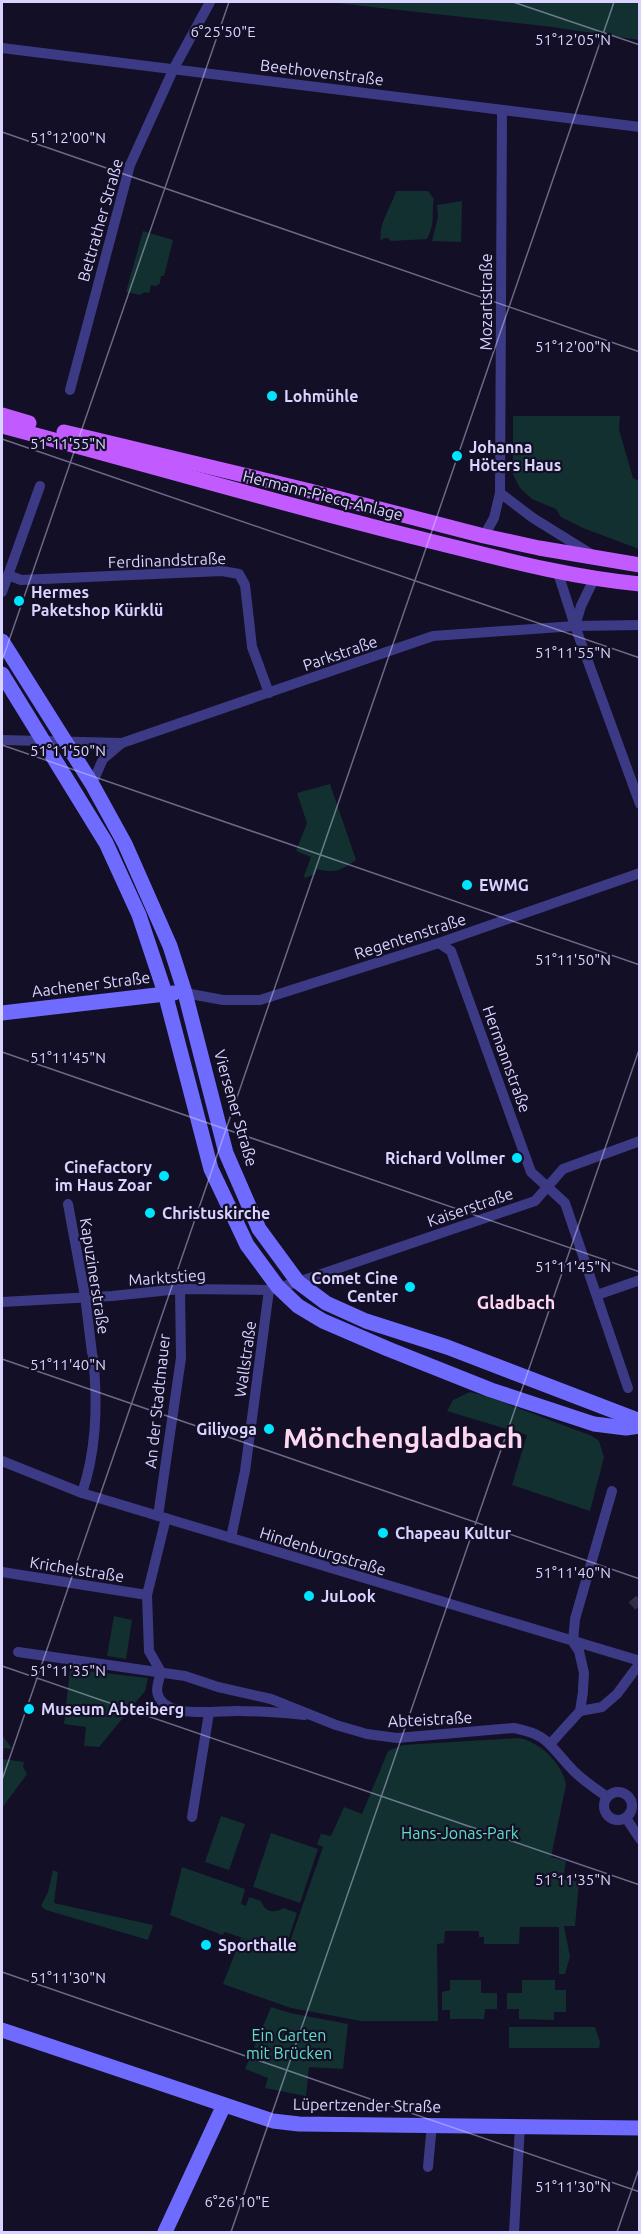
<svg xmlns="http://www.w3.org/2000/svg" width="641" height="2234" font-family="Ubuntu,sans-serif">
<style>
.green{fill:#12302f}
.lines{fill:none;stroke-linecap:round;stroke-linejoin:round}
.street-tunnel{stroke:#312d47;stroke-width:10;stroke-dasharray:10 5;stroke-linecap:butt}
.street{stroke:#3d3a85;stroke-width:10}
.secondary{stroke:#6f6bff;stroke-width:15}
.primary{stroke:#c25bff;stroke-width:15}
.ticks{fill:none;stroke:#d9d4ff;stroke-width:1.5;stroke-opacity:0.45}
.poi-dot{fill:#00e5ff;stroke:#130f26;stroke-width:2}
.labels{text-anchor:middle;stroke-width:4.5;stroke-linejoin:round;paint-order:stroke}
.street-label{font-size:16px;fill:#d9d4ff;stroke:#130f26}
.poi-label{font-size:16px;font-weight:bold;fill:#d9d4ff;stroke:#130f26;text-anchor:start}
.park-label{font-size:16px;fill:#5fe0c0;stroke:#130f26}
.neighbourhood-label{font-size:18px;font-weight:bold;fill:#ffd6f0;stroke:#130f26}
.town-label{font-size:28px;font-weight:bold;fill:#ffd6f0;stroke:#130f26}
.ticks-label{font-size:15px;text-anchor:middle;fill:#d9d4ff;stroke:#130f26;stroke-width:4.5;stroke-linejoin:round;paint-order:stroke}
</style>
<rect width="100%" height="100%" fill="#130f26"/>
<g class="green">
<polygon points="327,2 639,2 639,40 552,27"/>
<path d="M396 191H428L434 199C431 216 436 221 427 239L391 241 388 238H384L381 241C378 224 391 208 396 191Z"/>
<polygon points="462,201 461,242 432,241 438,217 437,205"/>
<polygon points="143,231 173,240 164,276 161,276 160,283 156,286 151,285 149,293 145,292 140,295 126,292"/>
<polygon points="513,416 620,416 619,430 633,478 639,481 639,549 583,528 561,517 556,509 532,499 520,488 513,474"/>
<path d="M330 784 356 860C341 870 335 874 317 869L315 874 305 878 304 876 311 857 296 851 307 823 297 793Z"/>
<polygon points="470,1392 489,1397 592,1436 599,1441 604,1457 590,1511 512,1485 527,1435 447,1411 453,1400"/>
<polygon points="114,1616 132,1620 126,1659 107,1656"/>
<polygon points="70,1669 148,1678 145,1691 99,1747 84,1746 86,1727 64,1724"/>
<polygon points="2,1735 12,1749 4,1748 3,1759 24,1762 23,1767 27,1774 2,1808"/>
<path d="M519 1738C540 1742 563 1764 566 1785L551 1857 566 1861 563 1879 579 1882 575 1926H564L570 1957 565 1974H559V1927H520L519 1944H484V1937H479V1931H445L444 1943 437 1944 438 2021H361L291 2008 223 1984 241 1938 249 1940 225 1932 222 1935 170 1915 182 1867 245 1889 241 1904 246 1906 249 1897 261 1901C265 1912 274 1914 283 1908L297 1913 284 1952 286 1953 323 1847 317 1844 321 1834 331 1836 344 1807 362 1814 388 1751 403 1745Z"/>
<polygon points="221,1816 245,1824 229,1870 205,1862"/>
<polygon points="271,1833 318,1849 300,1903 253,1887"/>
<polygon points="53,1870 58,1872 54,1903 153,1925 148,1940 46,1910 41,1906 48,1892"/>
<polygon points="450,1980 481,1980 481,1993 497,1993 497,2009 485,2009 484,2019 450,2019 450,2010 442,2010 442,1992 450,1990"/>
<polygon points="522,1980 555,1980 555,1990 566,1990 566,2012 554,2012 554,2020 519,2019 519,2009 507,2009 507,1993 522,1993"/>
<polygon points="271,2007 290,2013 348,2024 343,2069 309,2067 306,2096 265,2088 268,2078 245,2069"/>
<polygon points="509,2027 595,2027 600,2042 599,2048 509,2048"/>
</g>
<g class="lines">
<polyline class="street-tunnel" points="632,1606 640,1599"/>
<g class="street">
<polyline points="2,48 640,127"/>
<polyline points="70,390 130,165 174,68 210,2"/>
<polyline points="500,493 533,518 591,554"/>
<polyline points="484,536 494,518 500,493 502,110"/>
<polyline points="558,573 575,626 640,804"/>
<polyline points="8,575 21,580 222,571 239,574 245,585 252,647 269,693"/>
<polyline points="2,592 40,486"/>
<polyline points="575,626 581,606 594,579"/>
<polyline points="2,740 122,743 433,636 575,626 640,625"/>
<polyline points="92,784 103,759 122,743"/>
<polyline points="439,943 451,951 531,1172 565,1203 628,1388"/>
<polyline points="185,993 223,1000 260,1000 439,943 640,873"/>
<polyline points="68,1204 85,1296 92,1353"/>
<polyline points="597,1295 640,1280"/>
<polyline points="2,1302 112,1296 180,1289 269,1290 298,1282 535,1201 563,1169 640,1141"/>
<polyline points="2,1461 82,1493 640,1661"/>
<path d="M82 1493C97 1449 98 1403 93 1357"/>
<polyline points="158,1516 181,1358 180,1289"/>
<polyline points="231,1538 245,1471 269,1290"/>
<polyline points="2,1572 147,1595 149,1651 161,1672"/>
<polyline points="147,1595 166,1518"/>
<path d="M18 1652 185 1676 218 1687 271 1699 336 1725 367 1734 397 1738 514 1728C549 1735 548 1744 570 1767 580 1779 594 1787 607 1797"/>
<path d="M161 1672C159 1681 154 1691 160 1699 172 1719 220 1710 240 1711 261 1711 283 1713 305 1715"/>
<polyline points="583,1689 584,1673 579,1651 573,1642 575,1619 612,1491"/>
<polyline points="580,1711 602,1707 617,1694 640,1663"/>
<polyline points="551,1743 580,1711 583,1692"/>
<circle cx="618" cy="1806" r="14"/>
<polyline points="192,1817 209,1713"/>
<polyline points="626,1818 640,1839"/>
<polyline points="428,2167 432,2124"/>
<polyline points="514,2232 520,2126"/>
</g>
<g class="secondary">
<polyline points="2,641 92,784 125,844 170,946 185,993 226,1153 259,1229 298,1282 326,1303 366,1321 447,1347 640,1421"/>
<polyline points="2,674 106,843 139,915 165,993 211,1169 247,1245 278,1287 298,1306 323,1321 388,1349 491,1390 594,1424 626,1428 640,1426"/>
<polyline points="2,1013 174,993"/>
<polyline points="2,2030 273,2121 299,2124 640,2128"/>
<polyline points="165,2232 224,2105"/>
</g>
<g class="primary">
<polyline points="2,415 29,423"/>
<path d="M2 426C142 463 281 504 422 539 495 557 565 577 640 584"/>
<polyline points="64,432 310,491 484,536 539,548 640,565"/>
</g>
</g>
<path class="ticks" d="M513 2 640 45M2 132 640 352M2 439 640 658M2 661 229 2M2 745 640 965M2 1052 640 1272M2 1359 640 1579M2 1666 640 1885M2 1780 614 2M2 1972 640 2192M231 2232 640 1047M617 2232 640 2166"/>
<g class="poi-dot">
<circle cx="272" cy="396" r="6"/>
<circle cx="457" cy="456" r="6"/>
<circle cx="19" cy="601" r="6"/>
<circle cx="467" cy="885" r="6"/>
<circle cx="517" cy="1158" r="6"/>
<circle cx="164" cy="1176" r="6"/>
<circle cx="150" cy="1213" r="6"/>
<circle cx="410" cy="1287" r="6"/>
<circle cx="269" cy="1429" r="6"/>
<circle cx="383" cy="1533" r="6"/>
<circle cx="309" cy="1596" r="6"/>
<circle cx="29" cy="1709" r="6"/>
<circle cx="206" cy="1945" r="6"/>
</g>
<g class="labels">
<g class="street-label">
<text transform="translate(322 72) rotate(7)" y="6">Beethovenstraße</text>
<text transform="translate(100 220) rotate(-74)" y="6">Bettrather Straße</text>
<text transform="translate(486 302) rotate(-90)" y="6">Mozartstraße</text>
<text transform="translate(323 495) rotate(14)" y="6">Hermann-Piecq-Anlage</text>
<text transform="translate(167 560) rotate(-2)" y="6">Ferdinandstraße</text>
<text transform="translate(340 653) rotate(-19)" y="6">Parkstraße</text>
<text transform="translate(410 936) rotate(-18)" y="6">Regentenstraße</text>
<text transform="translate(91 984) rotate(-7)" y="6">Aachener Straße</text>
<text transform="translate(507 1059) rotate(70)" y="6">Hermannstraße</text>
<text transform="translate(236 1108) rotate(74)" y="6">Viersener Straße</text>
<text transform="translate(470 1207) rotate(-19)" y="6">Kaiserstraße</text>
<text transform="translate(95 1276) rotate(81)" y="6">Kapuzinerstraße</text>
<text transform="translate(167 1277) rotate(-4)" y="6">Marktstieg</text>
<text transform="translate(245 1359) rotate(-82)" y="6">Wallstraße</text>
<text transform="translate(157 1401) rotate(-84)" y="6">An der Stadtmauer</text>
<text transform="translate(323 1551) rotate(17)" y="6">Hindenburgstraße</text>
<text transform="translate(77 1569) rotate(9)" y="6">Krichelstraße</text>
<text transform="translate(430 1719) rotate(-3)" y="6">Abteistraße</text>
<text transform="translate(367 2105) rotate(1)" y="6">Lüpertzender Straße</text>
</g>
<g class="poi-label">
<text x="284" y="402">Lohmühle</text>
<text x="469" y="453">Johanna<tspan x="469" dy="18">Höters Haus</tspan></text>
<text x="31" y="598">Hermes<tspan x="31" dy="18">Paketshop Kürklü</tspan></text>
<text x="479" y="891">EWMG</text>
<text x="505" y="1164" text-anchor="end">Richard Vollmer</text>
<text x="152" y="1173" text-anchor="end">Cinefactory<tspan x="152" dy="18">im Haus Zoar</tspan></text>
<text x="162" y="1219">Christuskirche</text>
<text x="398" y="1284" text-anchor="end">Comet Cine<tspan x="398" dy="18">Center</tspan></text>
<text x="257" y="1435" text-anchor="end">Giliyoga</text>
<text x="395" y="1539">Chapeau Kultur</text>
<text x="321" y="1602">JuLook</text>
<text x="41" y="1715">Museum Abteiberg</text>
<text x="218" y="1951">Sporthalle</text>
</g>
<g class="park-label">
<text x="460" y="1839">Hans-Jonas-Park</text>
<text x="289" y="2041">Ein Garten<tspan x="289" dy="18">mit Brücken</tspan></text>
</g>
<g class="neighbourhood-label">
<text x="516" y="1309">Gladbach</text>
</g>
<g class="town-label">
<text x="403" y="1448">Mönchengladbach</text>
</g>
</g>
<g class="ticks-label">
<text x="223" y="37">6°25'50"E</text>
<text x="573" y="45">51°12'05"N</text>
<text x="68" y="143">51°12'00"N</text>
<text x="573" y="352">51°12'00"N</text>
<text x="68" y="449">51°11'55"N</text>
<text x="573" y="658">51°11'55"N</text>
<text x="68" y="756">51°11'50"N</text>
<text x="573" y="965">51°11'50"N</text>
<text x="68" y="1063">51°11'45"N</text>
<text x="573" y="1272">51°11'45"N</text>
<text x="68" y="1370">51°11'40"N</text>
<text x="573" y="1578">51°11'40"N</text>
<text x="68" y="1676">51°11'35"N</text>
<text x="573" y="1885">51°11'35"N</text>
<text x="68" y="1983">51°11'30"N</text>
<text x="573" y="2192">51°11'30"N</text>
<text x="237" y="2207">6°26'10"E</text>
</g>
<rect width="641" height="2234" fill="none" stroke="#d9d4ff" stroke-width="6"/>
</svg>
